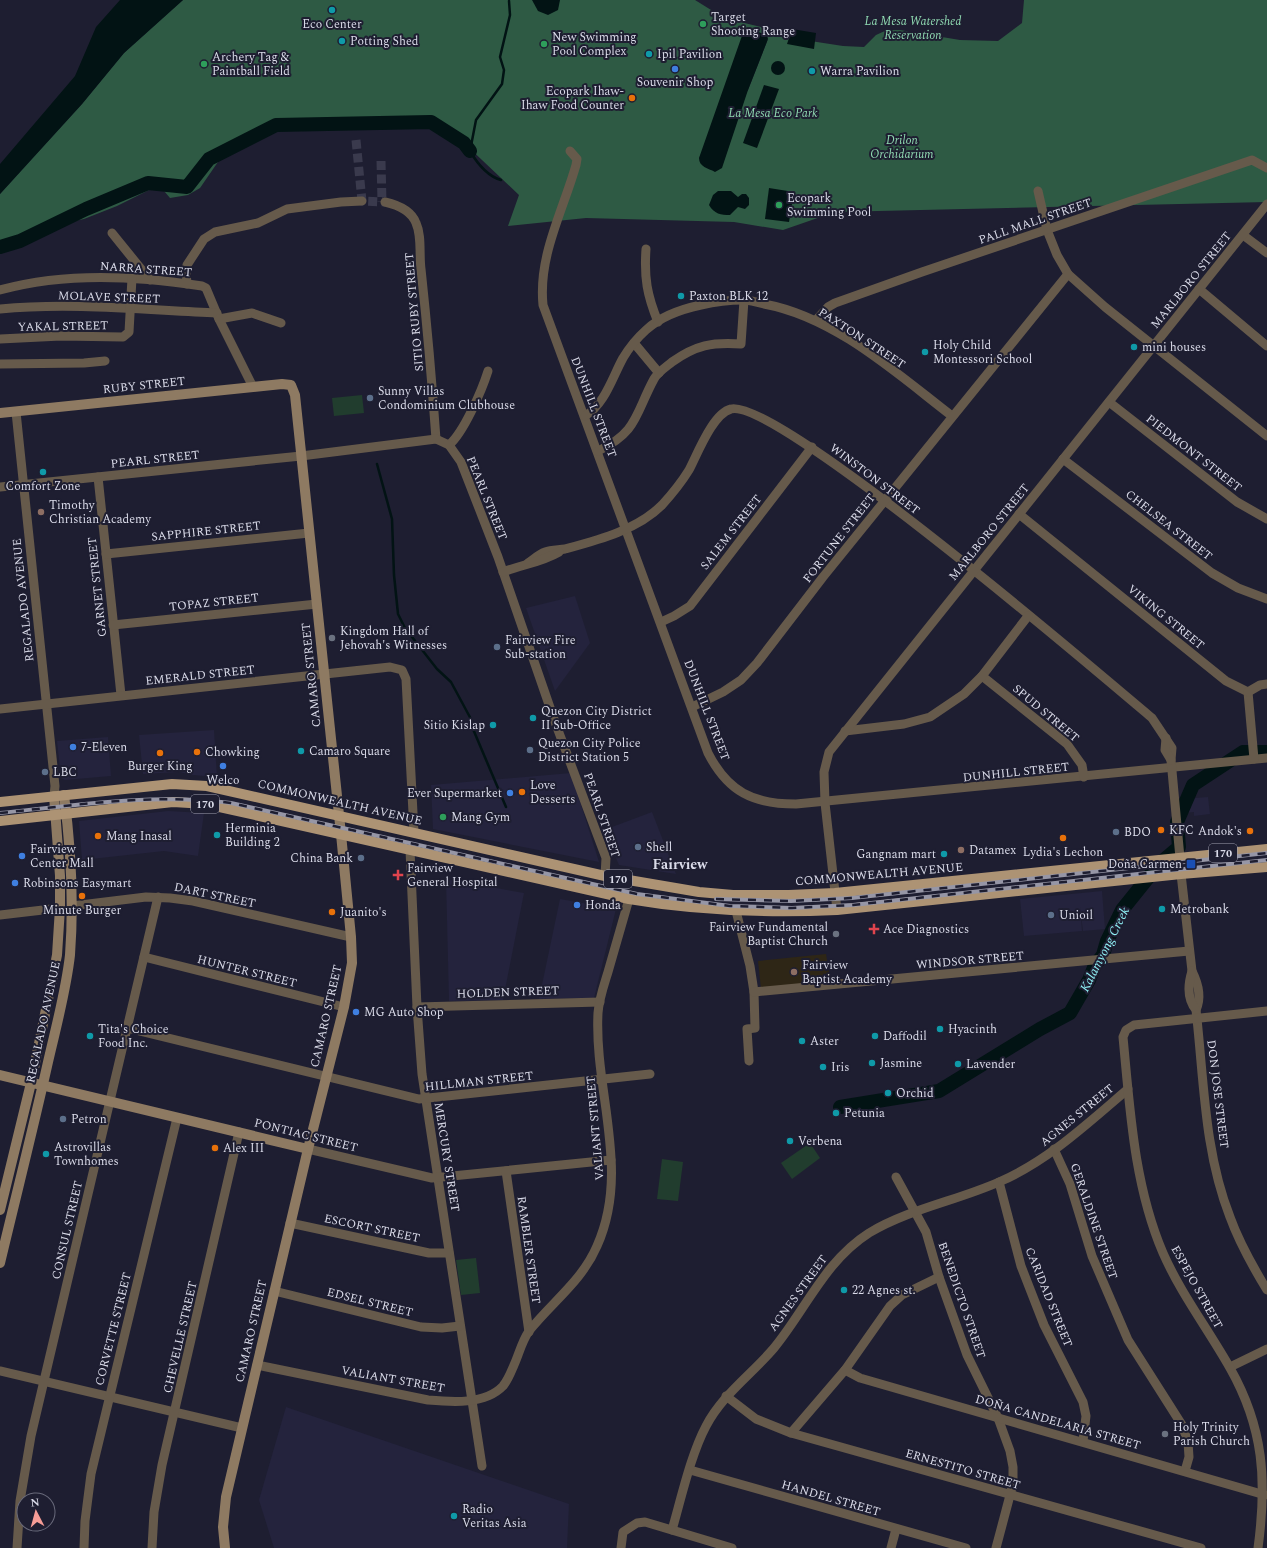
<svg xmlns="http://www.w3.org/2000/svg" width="1267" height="1548" font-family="Spectral,serif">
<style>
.built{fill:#24233d}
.education{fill:#2e2616}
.green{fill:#213d2e}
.forest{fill:#2e5a44;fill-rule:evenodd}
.water{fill:#021314}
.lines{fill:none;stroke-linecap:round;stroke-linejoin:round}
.stream{stroke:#021314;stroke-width:2.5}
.river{stroke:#021314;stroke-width:14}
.street-tunnel{stroke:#3a3a4d;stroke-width:9;stroke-dasharray:9 4.5;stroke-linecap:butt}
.street{stroke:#665a4b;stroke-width:9}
.secondary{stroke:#8e7a62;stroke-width:10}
.primary{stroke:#ad9374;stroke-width:10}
.rail-casing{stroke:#9696a6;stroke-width:4}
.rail{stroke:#1e1e31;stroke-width:2.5;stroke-dasharray:8;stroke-linecap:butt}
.culture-dot{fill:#0f9aa8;stroke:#1e1e31;stroke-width:1.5}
.leisure-dot{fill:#2e9e5b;stroke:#1e1e31;stroke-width:1.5}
.shop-dot{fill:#3f7fe0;stroke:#1e1e31;stroke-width:1.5}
.food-dot{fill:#e8710a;stroke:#1e1e31;stroke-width:1.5}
.service-dot{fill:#5c6f8a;stroke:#1e1e31;stroke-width:1.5}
.education-dot{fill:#8d6e63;stroke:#1e1e31;stroke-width:1.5}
.worship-dot{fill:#6b7280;stroke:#1e1e31;stroke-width:1.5}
.transit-dot{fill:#1a4fb4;stroke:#1e1e31;stroke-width:1.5}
.health-dot{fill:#e0444e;stroke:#1e1e31;stroke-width:1.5}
.labels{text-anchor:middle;stroke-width:4;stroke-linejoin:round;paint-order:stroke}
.shield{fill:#1e1e31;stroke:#a2a2b2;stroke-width:1}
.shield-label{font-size:11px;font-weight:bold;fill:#dadbe9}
.poi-label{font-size:12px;fill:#dadbe9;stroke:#1e1e31;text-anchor:start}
.park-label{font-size:12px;font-style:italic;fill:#90dab2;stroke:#1e1e31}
.street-label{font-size:12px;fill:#dadbe9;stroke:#1e1e31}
.water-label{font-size:13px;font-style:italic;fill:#90f2f7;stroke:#1e1e31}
.quarter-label{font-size:14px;font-weight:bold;fill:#dadbe9;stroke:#1e1e31}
</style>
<rect width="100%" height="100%" fill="#1e1e31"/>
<g class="built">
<polygon points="575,596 590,643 555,691 526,608"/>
<polygon points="214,730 217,777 193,775 179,772 143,774 139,735"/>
<polygon points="108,737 111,776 65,780 61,778 57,741"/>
<polygon points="571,773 599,862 433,829 431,785"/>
<polygon points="1208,797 1210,814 1194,816 1194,812 1184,813 1183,799"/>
<polygon points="168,811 204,813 198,856 164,851 82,860 79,821"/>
<polygon points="652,812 676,874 619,865 604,830"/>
<polygon points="446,879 524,893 503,1000 449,1001"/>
<polygon points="1102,891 1105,929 1083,931 1080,906 1082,931 1024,936 1020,899"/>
<polygon points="560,899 616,909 594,998 539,999"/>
<polygon points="286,1407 569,1504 567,1548 274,1548 259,1500"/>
</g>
<polygon class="education" points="826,954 831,983 761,989 758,961"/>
<g class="green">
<polygon points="362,395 364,413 334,416 332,398"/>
<polygon points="810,1143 820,1158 792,1179 781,1163"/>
<polygon points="662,1159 683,1162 678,1201 657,1199"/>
<polygon points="476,1258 480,1293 461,1295 456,1260"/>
</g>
<path class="forest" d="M183 0H695L724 18 777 31 791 38 843 46 864 47 876 35 887 30H900L960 40 998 41 1022 23 1024 0H1267V202L835 212 783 230 734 222 586 218 508 226 519 195 464 143 431 122 276 125 250 145 220 159 200 188 188 195 170 198 159 185 117 206 84 219 64 223 0 251V194L82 104 124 53ZM768 39 748 90 699 158Z"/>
<g class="water">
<polygon points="120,0 183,0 124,53 82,104 0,194 0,164 75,76 96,27"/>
<polygon points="532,0 560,0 558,10 548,15 538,11"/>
<path d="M747 28 767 35 768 39 748 90 722 168 715 172C708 168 699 167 699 158L744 30Z"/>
<polygon points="792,29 816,33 814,49 787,44"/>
<circle cx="778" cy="68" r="7"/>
<polygon points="764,85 779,89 757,148 743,143"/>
<polygon points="769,188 794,192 789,222 765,219"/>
<path d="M718 191H731L738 197 742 194H746L749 198V205L745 209 738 207 730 215C721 215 714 214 709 205L713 195Z"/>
</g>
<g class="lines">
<g class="stream">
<path d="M501 180C487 176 477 163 470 151L476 120 502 84 504 70 500 57 510 15 509 1"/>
<polyline points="377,464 392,519 394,575 398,614 405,628 437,669 451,682 472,721 473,729 506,807"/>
</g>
<g class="river">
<polyline points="0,247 20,241 86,209 148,183 187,187 209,159 276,125 431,122 464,143 470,151"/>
<polyline points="840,1107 939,1091 1040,1029 1070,1013 1089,980 1095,965 1103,955 1107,941 1122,910 1159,864 1179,847 1177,822 1193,785 1243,752 1267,752"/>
</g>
<g class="street-tunnel">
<polyline points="356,140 362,201 385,202"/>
<polyline points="381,161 382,202"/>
</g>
<g class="street">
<path d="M570 151 577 159 576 165C563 211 538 256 543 305L708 753C728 792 753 804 796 804L1267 758"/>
<polyline points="1038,191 1047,230 1057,255 1068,274 1105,307 1267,436"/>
<path d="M385 202C398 205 411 210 416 223 422 236 419 254 421 269 427 325 432 382 436 439"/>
<polyline points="112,233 150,280"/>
<polyline points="1243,235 1267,253"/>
<path d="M646 249C644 278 647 295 658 322"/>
<polyline points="187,284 186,272 187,265 204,239 215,232 258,223 287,209 341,202 362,201"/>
<polyline points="1199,289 1267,346"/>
<path d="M0 290C66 272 135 276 202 286L206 288 219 319 253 387"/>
<path d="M0 309C71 302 146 310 217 313"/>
<polyline points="219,319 252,313 281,323"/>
<polyline points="816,320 828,307 835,303 922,272 1252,160 1267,168"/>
<polyline points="0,339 61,336 123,337 129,332 132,278"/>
<polyline points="634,343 659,373"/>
<polyline points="0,364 84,363 105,361"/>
<polyline points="1109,402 1237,502 1267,519"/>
<polyline points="16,412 55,786 54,796"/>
<path d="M585 416C605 404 612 378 623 358 629 348 637 338 646 330 660 317 682 309 701 305 714 302 729 300 743 300 750 300 757 302 764 304 835 317 896 373 952 416"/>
<path d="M449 445C464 432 482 390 488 371"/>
<path d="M598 451C638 432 635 414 654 379 658 372 666 367 672 362 696 345 712 342 741 344L744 300"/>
<polyline points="1063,459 1212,573 1238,588 1267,599"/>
<polyline points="98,477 121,695"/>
<polyline points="0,487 301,456 436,439 449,445 461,462 498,557 555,722 606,858 605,876"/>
<polyline points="1019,514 1226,681 1248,692 1254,759"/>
<polyline points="106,554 309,533"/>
<path d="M528 563C534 559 539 554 545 552 551 550 559 550 565 549 598 540 637 530 662 505 672 494 681 483 689 470 697 455 713 413 731 409 776 397 1100 674 1152 718L1172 748 1171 760 1180 858"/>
<path d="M503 572C521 565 542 562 559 552"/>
<polyline points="661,622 674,616 690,606 812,447"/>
<polyline points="113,625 317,604"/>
<polyline points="982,676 1067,744 1082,765 1084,777"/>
<polyline points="1248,692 1260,685 1267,684"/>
<polyline points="692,707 723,692 741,680 757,663 823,577 1068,274"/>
<polyline points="0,709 390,667 402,670 406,679 414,832"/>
<polyline points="845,731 904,724 930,717 964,694 982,676 1028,616"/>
<polyline points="1166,738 1165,750 1171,760"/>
<polyline points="410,850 417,1007 422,1074 482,1466"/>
<path d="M1181 874 1192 971C1198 983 1202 997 1196 1010"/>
<polyline points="72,906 146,897 170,898 193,901 351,937"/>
<polyline points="837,910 825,803 824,772 829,752 1267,204"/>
<polyline points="736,911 750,966 754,992 755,1028 747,1029 749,1061"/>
<polyline points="0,915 60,908"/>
<polyline points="144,957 344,1007"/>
<path d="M1192 971C1188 984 1187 999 1196 1010 1204 1079 1204 1151 1230 1217 1239 1242 1253 1267 1267 1290"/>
<polyline points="754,992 1189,951"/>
<polyline points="417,1007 600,1002"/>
<polyline points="127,1028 419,1099 650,1074"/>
<polyline points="308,1149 432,1178 611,1160"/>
<polyline points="1054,1149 1070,1184 1092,1256 1128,1340 1182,1425 1188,1442 1189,1457 1185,1471"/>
<polyline points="506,1171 529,1332"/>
<polyline points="896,1177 926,1232 939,1277 967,1355 998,1418 1010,1451 1013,1467 1013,1484 996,1548"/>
<polyline points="999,1182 1021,1266 1044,1325 1083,1402 1086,1416 1083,1441"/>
<polyline points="290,1223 429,1253 449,1253"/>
<polyline points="274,1291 421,1327 442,1328 460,1326"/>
<path d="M257 1365 428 1400C451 1402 485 1405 503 1386 508 1380 511 1372 514 1365 519 1354 522 1341 529 1331 552 1302 582 1281 597 1246 631 1170 594 1092 598 1013 599 999 604 985 608 972 615 947 622 923 629 899"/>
<polyline points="1230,1367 1267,1349"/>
<polyline points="845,1370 860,1378 1265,1495"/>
<polyline points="0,1371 242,1428"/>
<polyline points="726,1396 756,1419 791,1433 1201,1548"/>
<polyline points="791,1433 845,1370 890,1306 902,1295 939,1277"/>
<polyline points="690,1470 966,1548"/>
<path d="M672 1530C681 1499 691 1454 706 1426 723 1394 751 1375 774 1348 806 1309 825 1261 869 1233 909 1209 956 1201 999 1182 1048 1161 1088 1123 1128 1089"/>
<polyline points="17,1548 20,1501 31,1436 158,897"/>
<polyline points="84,1548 85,1521 91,1474 177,1118"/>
<polyline points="152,1548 154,1512 162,1465 239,1132"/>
<polyline points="621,1548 623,1532 637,1523 645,1522 732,1548"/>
<polyline points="891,1548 896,1529"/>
<path d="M1258 1548C1267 1481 1264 1428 1230 1368 1208 1329 1181 1294 1163 1253 1134 1185 1130 1110 1123 1037L1126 1030 1134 1025 1267 1011"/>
</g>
<g class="secondary">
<polyline points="0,413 282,384 291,385 295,395 341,834 351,937 352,963 344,1007 308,1149 226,1497 223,1527 225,1548"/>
<polyline points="0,1075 308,1149"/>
<polyline points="0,1210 31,1083 57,955 60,908 60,876 54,796"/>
<path d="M0 1263C16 1196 33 1129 48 1062 56 1027 66 991 70 955 74 901 71 848 64 795"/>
</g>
<g class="primary">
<polyline points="0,802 172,784 207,786 605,876 699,892 733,895 789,895 835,893 1267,849"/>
<path d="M0 821 173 802 206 804 629 899C699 911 767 913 837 910L1181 874 1267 867"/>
</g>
<defs>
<g id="rail">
<path d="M0 813C77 805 154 793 231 803L637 894 730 906 792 908 853 905 1267 860"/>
<polyline points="716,899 791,901 852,898 1267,853"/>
</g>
</defs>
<use href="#rail" class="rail-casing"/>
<use href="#rail" class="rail"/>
</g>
<g class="culture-dot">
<circle cx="332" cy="10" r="4"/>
<circle cx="342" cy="41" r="4"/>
<circle cx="649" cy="54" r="4"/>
<circle cx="812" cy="71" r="4"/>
<circle cx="681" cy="296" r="4"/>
<circle cx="1134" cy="347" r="4"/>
<circle cx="925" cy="352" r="4"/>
<circle cx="43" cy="472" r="4"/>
<circle cx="533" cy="718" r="4"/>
<circle cx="493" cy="725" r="4"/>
<circle cx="301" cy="751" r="4"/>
<circle cx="217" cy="835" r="4"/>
<circle cx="944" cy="854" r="4"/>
<circle cx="1162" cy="909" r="4"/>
<circle cx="940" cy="1029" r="4"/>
<circle cx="90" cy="1036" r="4"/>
<circle cx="875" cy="1036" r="4"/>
<circle cx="802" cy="1041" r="4"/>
<circle cx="872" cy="1063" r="4"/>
<circle cx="958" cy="1064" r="4"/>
<circle cx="823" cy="1067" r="4"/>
<circle cx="888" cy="1093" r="4"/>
<circle cx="836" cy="1113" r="4"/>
<circle cx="790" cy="1141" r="4"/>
<circle cx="46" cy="1154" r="4"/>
<circle cx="844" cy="1290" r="4"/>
<circle cx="454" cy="1516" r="4"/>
</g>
<g class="leisure-dot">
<circle cx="703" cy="24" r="4"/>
<circle cx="544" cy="44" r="4"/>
<circle cx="204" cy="64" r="4"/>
<circle cx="779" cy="205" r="4"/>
<circle cx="443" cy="817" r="4"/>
</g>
<g class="shop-dot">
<circle cx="675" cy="69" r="4"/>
<circle cx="73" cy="747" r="4"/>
<circle cx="223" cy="766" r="4"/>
<circle cx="510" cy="793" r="4"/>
<circle cx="22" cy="856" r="4"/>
<circle cx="15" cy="883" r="4"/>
<circle cx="577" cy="905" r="4"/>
<circle cx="356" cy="1012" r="4"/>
</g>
<g class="food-dot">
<circle cx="632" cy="98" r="4"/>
<circle cx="197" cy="752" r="4"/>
<circle cx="160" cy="753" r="4"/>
<circle cx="522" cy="792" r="4"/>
<circle cx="1161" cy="830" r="4"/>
<circle cx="1250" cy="831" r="4"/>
<circle cx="98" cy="836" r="4"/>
<circle cx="1063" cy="838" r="4"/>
<circle cx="82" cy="896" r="4"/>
<circle cx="332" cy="912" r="4"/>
<circle cx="215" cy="1148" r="4"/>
</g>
<g class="service-dot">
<circle cx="370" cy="398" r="4"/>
<circle cx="497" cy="647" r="4"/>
<circle cx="530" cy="750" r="4"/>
<circle cx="45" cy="772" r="4"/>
<circle cx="1116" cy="832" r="4"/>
<circle cx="638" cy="847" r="4"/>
<circle cx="361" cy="858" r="4"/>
<circle cx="1051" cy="915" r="4"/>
<circle cx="63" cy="1119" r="4"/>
</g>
<g class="education-dot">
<circle cx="41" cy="512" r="4"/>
<circle cx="961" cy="850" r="4"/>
<circle cx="794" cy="972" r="4"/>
</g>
<g class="worship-dot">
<circle cx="332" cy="638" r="4"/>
<circle cx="836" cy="934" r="4"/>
<circle cx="1165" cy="1434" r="4"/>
</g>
<rect class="transit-dot" x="1186" y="859" width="10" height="10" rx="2"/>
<g class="health-dot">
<path d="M396 869h4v4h4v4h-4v4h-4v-4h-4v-4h4z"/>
<path d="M872 923h4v4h4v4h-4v4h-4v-4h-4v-4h4z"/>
</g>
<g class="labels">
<g class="shield">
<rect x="191" y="795" width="28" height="18" rx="3"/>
<rect x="1209" y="844" width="28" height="18" rx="3"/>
<rect x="604" y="870" width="28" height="18" rx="3"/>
</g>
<g class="shield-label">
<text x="205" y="808">170</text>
<text x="1223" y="857">170</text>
<text x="618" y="883">170</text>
</g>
<g class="poi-label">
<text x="711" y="21">Target<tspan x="711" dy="14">Shooting Range</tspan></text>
<text x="332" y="28" text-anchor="middle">Eco Center</text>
<text x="552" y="41">New Swimming<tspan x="552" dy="14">Pool Complex</tspan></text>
<text x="350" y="45">Potting Shed</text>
<text x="657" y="58">Ipil Pavilion</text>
<text x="212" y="61">Archery Tag &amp;<tspan x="212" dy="14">Paintball Field</tspan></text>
<text x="820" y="75">Warra Pavilion</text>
<text x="675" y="86" text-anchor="middle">Souvenir Shop</text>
<text x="624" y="95" text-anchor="end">Ecopark Ihaw-<tspan x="624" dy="14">Ihaw Food Counter</tspan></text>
<text x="787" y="202">Ecopark<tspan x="787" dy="14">Swimming Pool</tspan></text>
<text x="689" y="300">Paxton BLK 12</text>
<text x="933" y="349">Holy Child<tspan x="933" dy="14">Montessori School</tspan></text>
<text x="1142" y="351">mini houses</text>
<text x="378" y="395">Sunny Villas<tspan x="378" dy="14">Condominium Clubhouse</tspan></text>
<text x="43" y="490" text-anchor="middle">Comfort Zone</text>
<text x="49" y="509">Timothy<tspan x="49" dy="14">Christian Academy</tspan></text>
<text x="340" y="635">Kingdom Hall of<tspan x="340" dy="14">Jehovah's Witnesses</tspan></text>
<text x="505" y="644">Fairview Fire<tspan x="505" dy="14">Sub-station</tspan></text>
<text x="541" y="715">Quezon City District<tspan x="541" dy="14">II Sub-Office</tspan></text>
<text x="485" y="729" text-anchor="end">Sitio Kislap</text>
<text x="538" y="747">Quezon City Police<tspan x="538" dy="14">District Station 5</tspan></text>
<text x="81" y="751">7-Eleven</text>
<text x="309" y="755">Camaro Square</text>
<text x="205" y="756">Chowking</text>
<text x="160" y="770" text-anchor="middle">Burger King</text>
<text x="53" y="776">LBC</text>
<text x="223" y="784" text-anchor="middle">Welco</text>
<text x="530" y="789">Love<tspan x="530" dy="14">Desserts</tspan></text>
<text x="502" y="797" text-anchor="end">Ever Supermarket</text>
<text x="451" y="821">Mang Gym</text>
<text x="225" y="832">Herminia<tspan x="225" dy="14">Building 2</tspan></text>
<text x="1169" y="834">KFC</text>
<text x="1242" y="835" text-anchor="end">Andok's</text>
<text x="1124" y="836">BDO</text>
<text x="106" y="840">Mang Inasal</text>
<text x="646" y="851">Shell</text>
<text x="30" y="853">Fairview<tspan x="30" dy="14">Center Mall</tspan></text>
<text x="969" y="854">Datamex</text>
<text x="1063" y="856" text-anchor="middle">Lydia's Lechon</text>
<text x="936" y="858" text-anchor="end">Gangnam mart</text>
<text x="353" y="862" text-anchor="end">China Bank</text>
<text x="1182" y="868" text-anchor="end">Doña Carmen</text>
<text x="407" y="872">Fairview<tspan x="407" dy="14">General Hospital</tspan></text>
<text x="23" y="887">Robinsons Easymart</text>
<text x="585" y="909">Honda</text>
<text x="1170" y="913">Metrobank</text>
<text x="82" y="914" text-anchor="middle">Minute Burger</text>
<text x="340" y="916">Juanito's</text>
<text x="1059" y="919">Unioil</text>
<text x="828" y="931" text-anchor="end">Fairview Fundamental<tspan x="828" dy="14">Baptist Church</tspan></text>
<text x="883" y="933">Ace Diagnostics</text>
<text x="802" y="969">Fairview<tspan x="802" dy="14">Baptist Academy</tspan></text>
<text x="364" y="1016">MG Auto Shop</text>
<text x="98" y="1033">Tita's Choice<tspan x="98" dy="14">Food Inc.</tspan></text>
<text x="948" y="1033">Hyacinth</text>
<text x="883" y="1040">Daffodil</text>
<text x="810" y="1045">Aster</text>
<text x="880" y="1067">Jasmine</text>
<text x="966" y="1068">Lavender</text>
<text x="831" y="1071">Iris</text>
<text x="896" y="1097">Orchid</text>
<text x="844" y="1117">Petunia</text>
<text x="71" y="1123">Petron</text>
<text x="798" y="1145">Verbena</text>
<text x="54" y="1151">Astrovillas<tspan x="54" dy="14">Townhomes</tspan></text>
<text x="223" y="1152">Alex III</text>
<text x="852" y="1294">22 Agnes st.</text>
<text x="1173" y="1431">Holy Trinity<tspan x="1173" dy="14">Parish Church</tspan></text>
<text x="462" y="1513">Radio<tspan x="462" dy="14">Veritas Asia</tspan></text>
</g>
<g class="park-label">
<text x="913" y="25">La Mesa Watershed<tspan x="913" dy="14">Reservation</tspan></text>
<text x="773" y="117">La Mesa Eco Park</text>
<text x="902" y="144">Drilon<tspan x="902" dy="14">Orchidarium</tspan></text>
</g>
<g class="street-label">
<text transform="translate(1035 221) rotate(-19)" y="4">PALL MALL STREET</text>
<text transform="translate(146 269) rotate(4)" y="4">NARRA STREET</text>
<text transform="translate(1191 280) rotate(-51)" y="4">MARLBORO STREET</text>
<text transform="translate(109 297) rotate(2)" y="4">MOLAVE STREET</text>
<text transform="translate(414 312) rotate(-95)" y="4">SITIO RUBY STREET</text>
<text transform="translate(63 326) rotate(-1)" y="4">YAKAL STREET</text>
<text transform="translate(862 338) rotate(33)" y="4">PAXTON STREET</text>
<text transform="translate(144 385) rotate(-6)" y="4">RUBY STREET</text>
<text transform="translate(594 407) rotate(69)" y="4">DUNHILL STREET</text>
<text transform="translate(1194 453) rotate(38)" y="4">PIEDMONT STREET</text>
<text transform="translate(155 459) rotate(-6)" y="4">PEARL STREET</text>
<text transform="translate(875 479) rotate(37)" y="4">WINSTON STREET</text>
<text transform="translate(487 498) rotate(68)" y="4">PEARL STREET</text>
<text transform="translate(1169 525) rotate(38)" y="4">CHELSEA STREET</text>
<text transform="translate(206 531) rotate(-6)" y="4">SAPPHIRE STREET</text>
<text transform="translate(731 532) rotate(-52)" y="4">SALEM STREET</text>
<text transform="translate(989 532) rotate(-51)" y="4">MARLBORO STREET</text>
<text transform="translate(839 538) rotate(-52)" y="4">FORTUNE STREET</text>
<text transform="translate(97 587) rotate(-96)" y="4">GARNET STREET</text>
<text transform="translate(23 600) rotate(-96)" y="4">REGALADO AVENUE</text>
<text transform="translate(214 602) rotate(-6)" y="4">TOPAZ STREET</text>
<text transform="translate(1166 617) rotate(39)" y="4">VIKING STREET</text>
<text transform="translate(200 675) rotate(-6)" y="4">EMERALD STREET</text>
<text transform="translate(311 675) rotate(-96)" y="4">CAMARO STREET</text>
<text transform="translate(707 710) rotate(69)" y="4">DUNHILL STREET</text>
<text transform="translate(1046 713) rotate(40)" y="4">SPUD STREET</text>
<text transform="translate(1016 772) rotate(-6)" y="4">DUNHILL STREET</text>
<text transform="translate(340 802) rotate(13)" y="4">COMMONWEALTH AVENUE</text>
<text transform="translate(602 815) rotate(71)" y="4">PEARL STREET</text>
<text transform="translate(879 874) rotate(-5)" y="4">COMMONWEALTH AVENUE</text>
<text transform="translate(215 895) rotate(12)" y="4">DART STREET</text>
<text transform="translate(970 960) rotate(-5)" y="4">WINDSOR STREET</text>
<text transform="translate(247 971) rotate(14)" y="4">HUNTER STREET</text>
<text transform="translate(508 992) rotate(-2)" y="4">HOLDEN STREET</text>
<text transform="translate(326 1016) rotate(-77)" y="4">CAMARO STREET</text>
<text transform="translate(43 1022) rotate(-78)" y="4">REGALADO AVENUE</text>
<text transform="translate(479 1081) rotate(-6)" y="4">HILLMAN STREET</text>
<text transform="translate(1218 1094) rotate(83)" y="4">DON JOSE STREET</text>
<text transform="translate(1077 1115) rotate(-39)" y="4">AGNES STREET</text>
<text transform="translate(595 1128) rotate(-95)" y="4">VALIANT STREET</text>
<text transform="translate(306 1135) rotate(14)" y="4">PONTIAC STREET</text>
<text transform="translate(447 1157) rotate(81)" y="4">MERCURY STREET</text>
<text transform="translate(1094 1221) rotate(71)" y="4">GERALDINE STREET</text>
<text transform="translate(372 1228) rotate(12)" y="4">ESCORT STREET</text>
<text transform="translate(67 1230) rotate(-77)" y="4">CONSUL STREET</text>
<text transform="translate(529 1250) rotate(82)" y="4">RAMBLER STREET</text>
<text transform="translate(1197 1287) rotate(61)" y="4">ESPEJO STREET</text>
<text transform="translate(798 1293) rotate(-54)" y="4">AGNES STREET</text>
<text transform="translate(1049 1297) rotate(68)" y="4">CARIDAD STREET</text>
<text transform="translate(962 1300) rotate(71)" y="4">BENEDICTO STREET</text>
<text transform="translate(370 1302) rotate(14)" y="4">EDSEL STREET</text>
<text transform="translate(113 1329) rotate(-76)" y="4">CORVETTE STREET</text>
<text transform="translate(251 1331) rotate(-77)" y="4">CAMARO STREET</text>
<text transform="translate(180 1337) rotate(-77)" y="4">CHEVELLE STREET</text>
<text transform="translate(393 1379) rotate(10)" y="4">VALIANT STREET</text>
<text transform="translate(1058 1422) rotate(16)" y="4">DOÑA CANDELARIA STREET</text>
<text transform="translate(963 1469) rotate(16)" y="4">ERNESTITO STREET</text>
<text transform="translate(831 1498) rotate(16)" y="4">HANDEL STREET</text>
</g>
<g class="water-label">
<text transform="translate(1104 949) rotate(-63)" y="5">Kalamyong Creek</text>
</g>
<g class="quarter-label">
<text x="680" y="869">Fairview</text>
</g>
</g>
<g transform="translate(36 1512) rotate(354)"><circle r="19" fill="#1e1e31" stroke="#696a7b"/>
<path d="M0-3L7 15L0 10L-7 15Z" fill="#f59c96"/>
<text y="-6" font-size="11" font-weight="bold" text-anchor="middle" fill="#dadbe9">N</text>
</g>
</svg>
